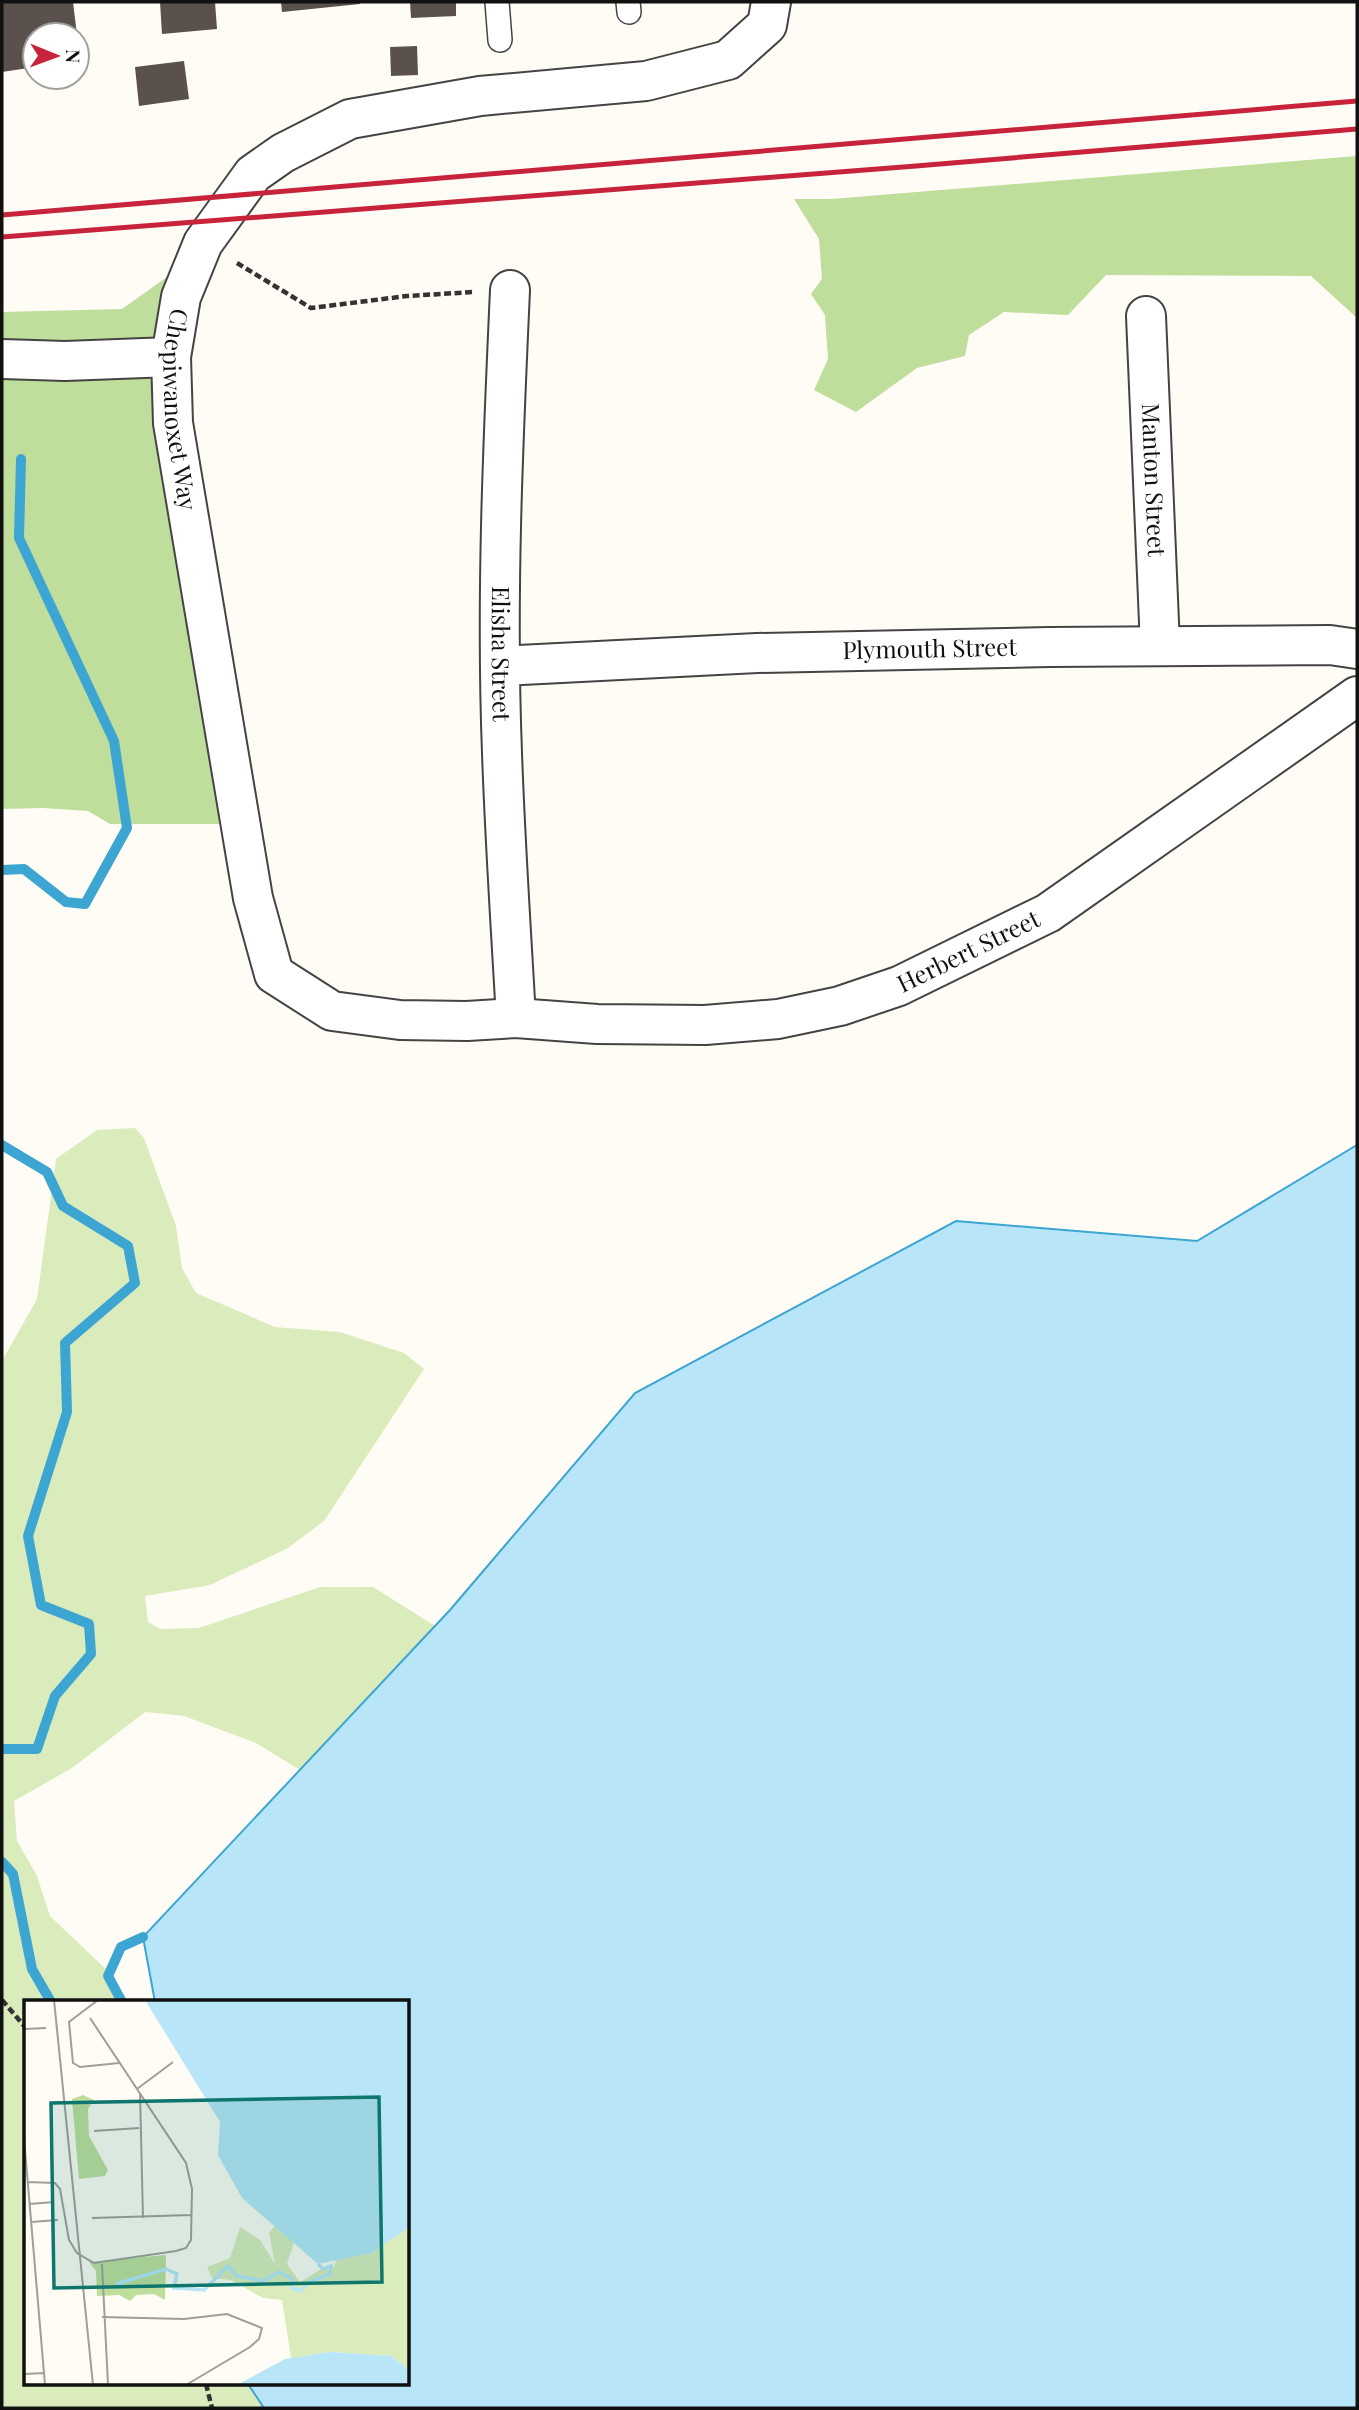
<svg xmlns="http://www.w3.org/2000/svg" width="1359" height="2410" font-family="'Playfair Display',serif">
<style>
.green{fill:#daecbc}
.forest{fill:#bfdd9b}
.water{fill:#b8e6f8;stroke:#3ca5d2;stroke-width:2}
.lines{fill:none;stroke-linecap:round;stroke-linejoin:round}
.stream{stroke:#3ca5d2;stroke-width:10}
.building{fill:#5a514d}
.service-casing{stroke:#444;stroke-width:26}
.minor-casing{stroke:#444;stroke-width:42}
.path{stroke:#333;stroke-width:4.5;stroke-dasharray:7 3.5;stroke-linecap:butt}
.service{stroke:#fff;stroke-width:23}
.minor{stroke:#fff;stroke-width:38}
.rail{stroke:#c7233b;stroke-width:5}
.labels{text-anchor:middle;stroke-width:7;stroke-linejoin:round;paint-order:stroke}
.street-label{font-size:24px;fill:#111;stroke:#fff}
.inset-river{fill:none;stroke:#b8e6f8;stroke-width:3.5}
.inset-road{fill:none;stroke:#a09e9a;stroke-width:2}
.view{fill:#0f766e;fill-opacity:0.15;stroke:#0f766e;stroke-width:3.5}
.inset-edge{fill:none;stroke:#111;stroke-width:3.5}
</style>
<rect width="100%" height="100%" fill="#fffcf5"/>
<polygon class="green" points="135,1128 144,1138 176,1226 182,1268 196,1293 275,1327 340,1332 404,1353 424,1369 324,1521 288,1548 210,1585 145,1596 148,1622 160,1629 199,1628 320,1587 373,1587 435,1626 300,1770 256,1743 184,1716 145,1712 72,1768 14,1801 17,1841 37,1876 50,1916 109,1972 128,2002 26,2002 26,2384 248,2384 264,2408 2,2408 2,1361 37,1299 56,1159 97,1130"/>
<g class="forest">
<polygon points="1357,156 1357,318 1311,276 1106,275 1068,315 1004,312 969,335 965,356 917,368 856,412 814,390 828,359 825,315 811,294 822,279 819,239 794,199 831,199"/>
<polygon points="188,262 168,319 231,824 110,824 88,811 43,808 2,809 2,312 122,309"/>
</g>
<polygon class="water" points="1357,1145 1357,2408 264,2408 248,2384 408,2384 408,2002 155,2002 143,1937 450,1610 635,1393 956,1221 1197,1241"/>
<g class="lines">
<g class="stream">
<polyline points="2,870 24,869 66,902 85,904 127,828 114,741 19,538 21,459"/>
<polyline points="2,1145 47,1172 63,1206 128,1246 135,1283 65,1343 67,1412 28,1536 41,1605 89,1624 91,1654 55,1696 37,1749 2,1749"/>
<polyline points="2,1862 13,1874 32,1969 51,2002"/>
<polyline points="122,2002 108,1976 121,1947 143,1937"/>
</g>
</g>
<g class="building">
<polygon points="2,2 73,2 77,35 35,35 35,67 2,72"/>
<polygon points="160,2 215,2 217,29 162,34"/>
<polygon points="281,2 360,2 360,4 282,12"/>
<polygon points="410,2 456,2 456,16 411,18"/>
<polygon points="417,46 418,75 391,76 390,47"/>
<polygon points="184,61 189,99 139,106 135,67"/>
</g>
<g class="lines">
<defs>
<g id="service">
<polyline points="497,2 500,40"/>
<polyline points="628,2 629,12"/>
</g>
<g id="minor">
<path id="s1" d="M771 2 767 25 728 60 646 81 480 96 350 119 283 153 253 174 203 243 181 297 171 357 173 423 253 898 274 974 332 1011 400 1020 467 1021 516 1018 597 1024 705 1025 778 1019 840 1006 899 986 1048 913 1357 696"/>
<path id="s2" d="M510 290C503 444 496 599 502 753 505 841 511 930 516 1018"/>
<path id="s3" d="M1146 316 1160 646"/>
<polyline points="2,359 65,361 171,357"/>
<path id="s4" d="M501 666 757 653 1049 647 1330 645 1357 649"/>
</g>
</defs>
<use href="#service" class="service-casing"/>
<use href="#minor" class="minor-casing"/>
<g class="path">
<polyline points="237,263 311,308 407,296 474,292"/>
<polyline points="2,2000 26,2028"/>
<polyline points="206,2384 212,2408"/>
</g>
<use href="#service" class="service"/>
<use href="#minor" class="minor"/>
<g class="rail">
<polyline points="2,215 1357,101"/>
<polyline points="2,237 916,166 1357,129"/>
</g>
</g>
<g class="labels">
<g class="street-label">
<text dy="8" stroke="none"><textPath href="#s1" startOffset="828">Chepiwanoxet Way</textPath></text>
<text dy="8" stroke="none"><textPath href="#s3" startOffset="164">Manton Street</textPath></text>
<text dy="8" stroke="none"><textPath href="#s4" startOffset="429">Plymouth Street</textPath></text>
<text dy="8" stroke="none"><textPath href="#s2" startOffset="364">Elisha Street</textPath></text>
<text dy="8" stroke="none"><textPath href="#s1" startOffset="2121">Herbert Street</textPath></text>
</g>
</g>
<g transform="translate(24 2000)">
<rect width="385" height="385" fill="#fffcf5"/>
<path d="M251 225 270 243 263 264 276 282 304 265 310 267 312 260 348 253 385 227V370L367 356 306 352 267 358 258 300 239 298 207 280 188 278 183 267 206 258 216 227 236 240 251 264 245 233Z" fill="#daecbc"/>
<path d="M59 95 70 100 64 109 65 136 84 170 81 176 55 179 48 99ZM142 255 141 300 130 294 112 295 106 301 95 295 73 296 72 271 65 262Z" fill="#bfdd9b"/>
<path d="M121 0H385V227L348 253 294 264 218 198 194 155 196 122ZM306 352 367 356 385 370V385H213L261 359Z" fill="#b8e6f8"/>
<path class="inset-river" d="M92 284 142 269 153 274 150 288 180 290 204 266 213 276 239 281 255 272 268 279V288L276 291 285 282 306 274 307 266 299 269 294 264"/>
<path class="inset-road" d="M30 0 69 385M74 0 45 22 49 63 56 67 95 63M0 29 22 28M113 89 149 62M116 94 119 218M70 131 115 128M0 138 21 385M4 182 31 183 36 189 45 240 53 253 70 263 152 251 162 248 167 240 168 189 162 163 66 18M5 204 30 202M68 218 167 215M7 222 34 220M78 264 84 385M78 317 160 319 203 314 238 328 235 339 226 347 162 385M0 374 21 373"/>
<path class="view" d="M355 97 358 282 30 288 27 103Z"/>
<rect width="385" height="385" class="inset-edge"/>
</g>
<rect width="1359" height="2410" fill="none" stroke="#111111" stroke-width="7"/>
<g transform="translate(56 56) rotate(91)"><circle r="33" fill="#ffffff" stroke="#a0a0a0" stroke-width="2"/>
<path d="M0-5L12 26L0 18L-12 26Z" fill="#c7233b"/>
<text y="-10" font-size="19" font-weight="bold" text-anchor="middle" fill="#111111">N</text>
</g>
</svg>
